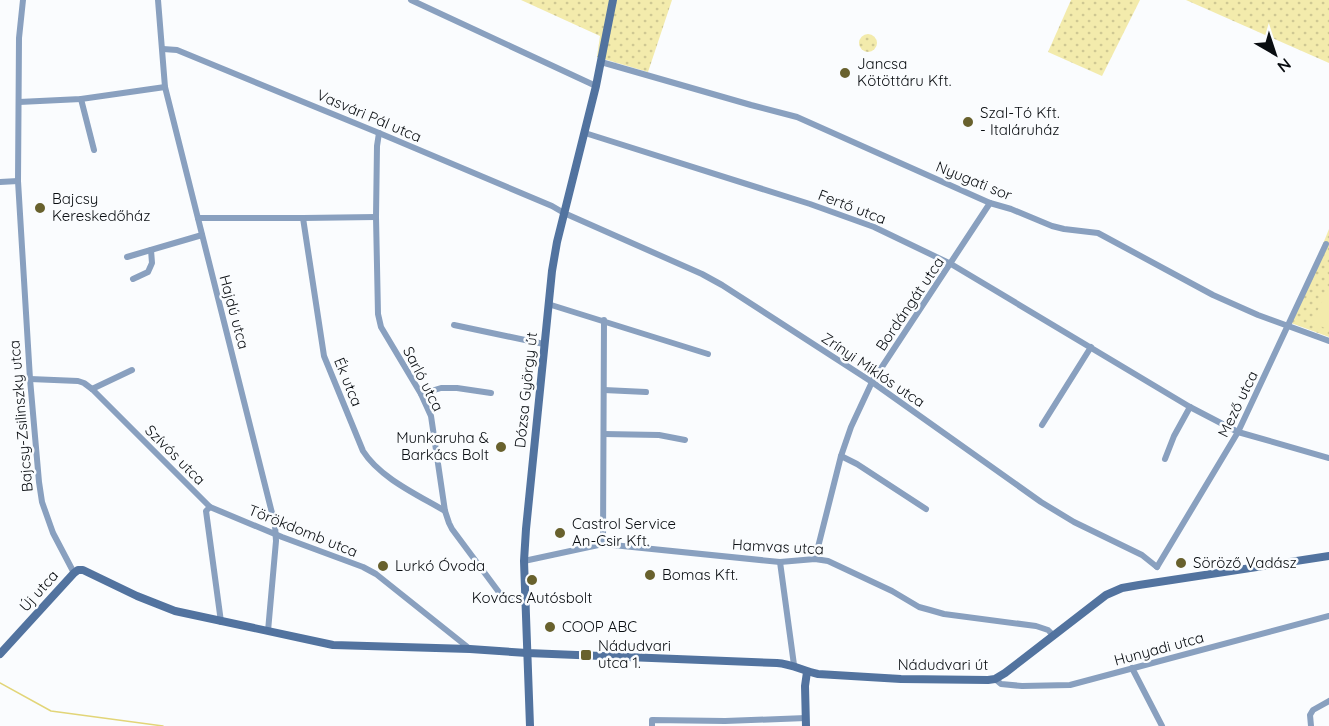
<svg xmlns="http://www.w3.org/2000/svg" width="1329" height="726" font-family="Quicksand,sans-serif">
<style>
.grass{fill:url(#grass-dots)}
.pitch{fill:#f3ebac}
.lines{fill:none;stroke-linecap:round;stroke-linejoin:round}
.stream{stroke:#e2d578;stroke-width:1.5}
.street{stroke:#89a0bf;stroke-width:6}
.secondary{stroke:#52739f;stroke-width:8}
.poi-dot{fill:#68612d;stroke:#fafcfe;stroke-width:2}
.labels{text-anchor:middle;stroke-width:5;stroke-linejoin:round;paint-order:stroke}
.poi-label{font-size:15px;fill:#090d11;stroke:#fafcfe;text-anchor:start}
.street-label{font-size:15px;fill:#090d11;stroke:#fafcfe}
</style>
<defs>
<pattern id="grass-dots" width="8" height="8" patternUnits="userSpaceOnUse" patternTransform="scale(1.5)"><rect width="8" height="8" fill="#f3ebac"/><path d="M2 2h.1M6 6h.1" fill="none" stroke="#cfc893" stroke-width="1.8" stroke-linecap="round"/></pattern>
</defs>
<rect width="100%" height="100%" fill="#fafcfe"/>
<g class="grass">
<polygon points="521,0 672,0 648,72 597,57 600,36"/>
<polygon points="1071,0 1140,0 1102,76 1048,52"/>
<polygon points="1186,0 1329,0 1329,63"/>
<circle cx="868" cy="43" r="9"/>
<polygon points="1329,229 1329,337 1291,323"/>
</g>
<polygon class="pitch" points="1329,287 1329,330 1312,322"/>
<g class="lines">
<polyline class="stream" points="0,683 51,711 163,726"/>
<g class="street">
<polyline points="23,0 19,38 18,181 30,379 39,482 42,502 53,533 74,573"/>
<polyline points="158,0 165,87 275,525 276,541 268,631"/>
<polyline points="411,0 596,86"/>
<polyline points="163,49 177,50 379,133 552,206 564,213 702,274 722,285 872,382 1041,502 1074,522 1142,555 1157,567"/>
<polyline points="601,62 751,105 797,117 990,203 1011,209 1052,226 1064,229 1098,233 1213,295 1258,315 1329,341"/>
<polyline points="81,99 94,150"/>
<polyline points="19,102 81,99 165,87"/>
<polyline points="379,133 377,146 376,217 378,314 381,327 421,394 431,416 445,511 449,523 452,529 501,595 508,598 525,599"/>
<polyline points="585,133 810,204 874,227 951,264 1190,407 1238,432 1329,458"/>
<polyline points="0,182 18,181"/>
<polyline points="198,218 303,218 376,217"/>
<path d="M303 218 324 356 363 451C380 478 418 495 445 511"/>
<polyline points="127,257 202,235"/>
<polyline points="133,279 148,272 152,263 151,250"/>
<polyline points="548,304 708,354"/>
<polyline points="454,325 544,344"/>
<polyline points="30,379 78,381 84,383 92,389 210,507 282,537 363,567 376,574 470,649"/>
<polyline points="92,389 132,370"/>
<polyline points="604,390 646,392"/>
<polyline points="421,394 441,388 457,388 491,393"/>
<polyline points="1042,425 1091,347"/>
<polyline points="604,434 659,435 685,440"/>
<polyline points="841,456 857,464 926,509"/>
<polyline points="1165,459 1174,436 1190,407"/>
<polyline points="210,507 206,511 221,622"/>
<polyline points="603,544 604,320"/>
<polyline points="815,559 841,456 851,427 872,382 990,203"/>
<polyline points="524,561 603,544 780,562 815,559 828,561 892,591 919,607 930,610 944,614 1036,626 1048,630 1053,635"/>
<polyline points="780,562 794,665"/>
<polyline points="1157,567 1238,432 1326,244"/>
<polyline points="1132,668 1162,726"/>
<polyline points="995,679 1001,684 1022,686 1070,685 1329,616"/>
<polyline points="652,726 652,720 725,721 806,718"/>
<polyline points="1311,726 1310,715 1313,710 1329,701"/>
</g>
<g class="secondary">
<path d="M0 654 74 573 78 570H83L137 596 175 611 333 645 470 649 527 653 777 663C792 664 803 671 818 674L901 679 988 680 995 679 1005 673 1106 595 1122 588 1139 585 1329 556"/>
<polyline points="530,726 524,561 526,529 552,271 557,242 596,86 613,0"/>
<polyline points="806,726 805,686 807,672"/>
</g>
</g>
<g class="poi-dot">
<circle cx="845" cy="73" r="6"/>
<circle cx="968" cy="122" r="6"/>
<circle cx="40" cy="208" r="6"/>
<circle cx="501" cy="447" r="6"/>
<circle cx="560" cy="533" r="6"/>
<circle cx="1181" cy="563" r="6"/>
<circle cx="383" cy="566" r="6"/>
<circle cx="650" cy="575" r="6"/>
<circle cx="532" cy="580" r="6"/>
<circle cx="550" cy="627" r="6"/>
<rect x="580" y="649" width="12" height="12" rx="3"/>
</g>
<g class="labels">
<g class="poi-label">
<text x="857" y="69">Jancsa<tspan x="857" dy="17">Kötöttáru Kft.</tspan></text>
<text x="980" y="118">Szal-Tó Kft.<tspan x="980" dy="17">- Italáruház</tspan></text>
<text x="52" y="204">Bajcsy<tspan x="52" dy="17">Kereskedőház</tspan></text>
<text x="489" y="443" text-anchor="end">Munkaruha &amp;<tspan x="489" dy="17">Barkács Bolt</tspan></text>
<text x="572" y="529">Castrol Service<tspan x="572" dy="17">An-Csir Kft.</tspan></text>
<text x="1193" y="568">Söröző Vadász</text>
<text x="395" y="571">Lurkó Óvoda</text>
<text x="662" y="580">Bomas Kft.</text>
<text x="532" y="603" text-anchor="middle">Kovács Autósbolt</text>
<text x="562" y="632">COOP ABC</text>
<text x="598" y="651">Nádudvari<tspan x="598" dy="17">utca 1.</tspan></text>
</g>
<g class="street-label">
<text transform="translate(369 116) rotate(23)" y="5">Vasvári Pál utca</text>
<text transform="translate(974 181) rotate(22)" y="5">Nyugati sor</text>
<text transform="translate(852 207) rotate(21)" y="5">Fertő utca</text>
<text transform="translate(910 304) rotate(-56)" y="5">Bordángát utca</text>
<text transform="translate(234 312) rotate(75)" y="5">Hajdú utca</text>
<text transform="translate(873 370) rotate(34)" y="5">Zrínyi Miklós utca</text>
<text transform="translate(423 379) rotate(63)" y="5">Sarló utca</text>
<text transform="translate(348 382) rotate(68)" y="5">Ék utca</text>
<text transform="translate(526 390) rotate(-84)" y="5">Dózsa György út</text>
<text transform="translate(1238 404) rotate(-64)" y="5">Mező utca</text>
<text transform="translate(21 416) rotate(-95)" y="5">Bajcsy-Zsilinszky utca</text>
<text transform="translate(175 455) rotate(45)" y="5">Szívós utca</text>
<text transform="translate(303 531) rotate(22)" y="5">Törökdomb utca</text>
<text transform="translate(778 547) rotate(3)" y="5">Hamvas utca</text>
<text transform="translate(39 591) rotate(-48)" y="5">Új utca</text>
<text transform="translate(1159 649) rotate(-15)" y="5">Hunyadi utca</text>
<text x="943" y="670">Nádudvari út</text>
</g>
</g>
<g transform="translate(1275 54) rotate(141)" stroke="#fafcfe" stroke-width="4.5" paint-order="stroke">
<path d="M0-4.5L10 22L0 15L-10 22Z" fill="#090d11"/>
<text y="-9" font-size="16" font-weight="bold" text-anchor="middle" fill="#090d11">N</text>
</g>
</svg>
